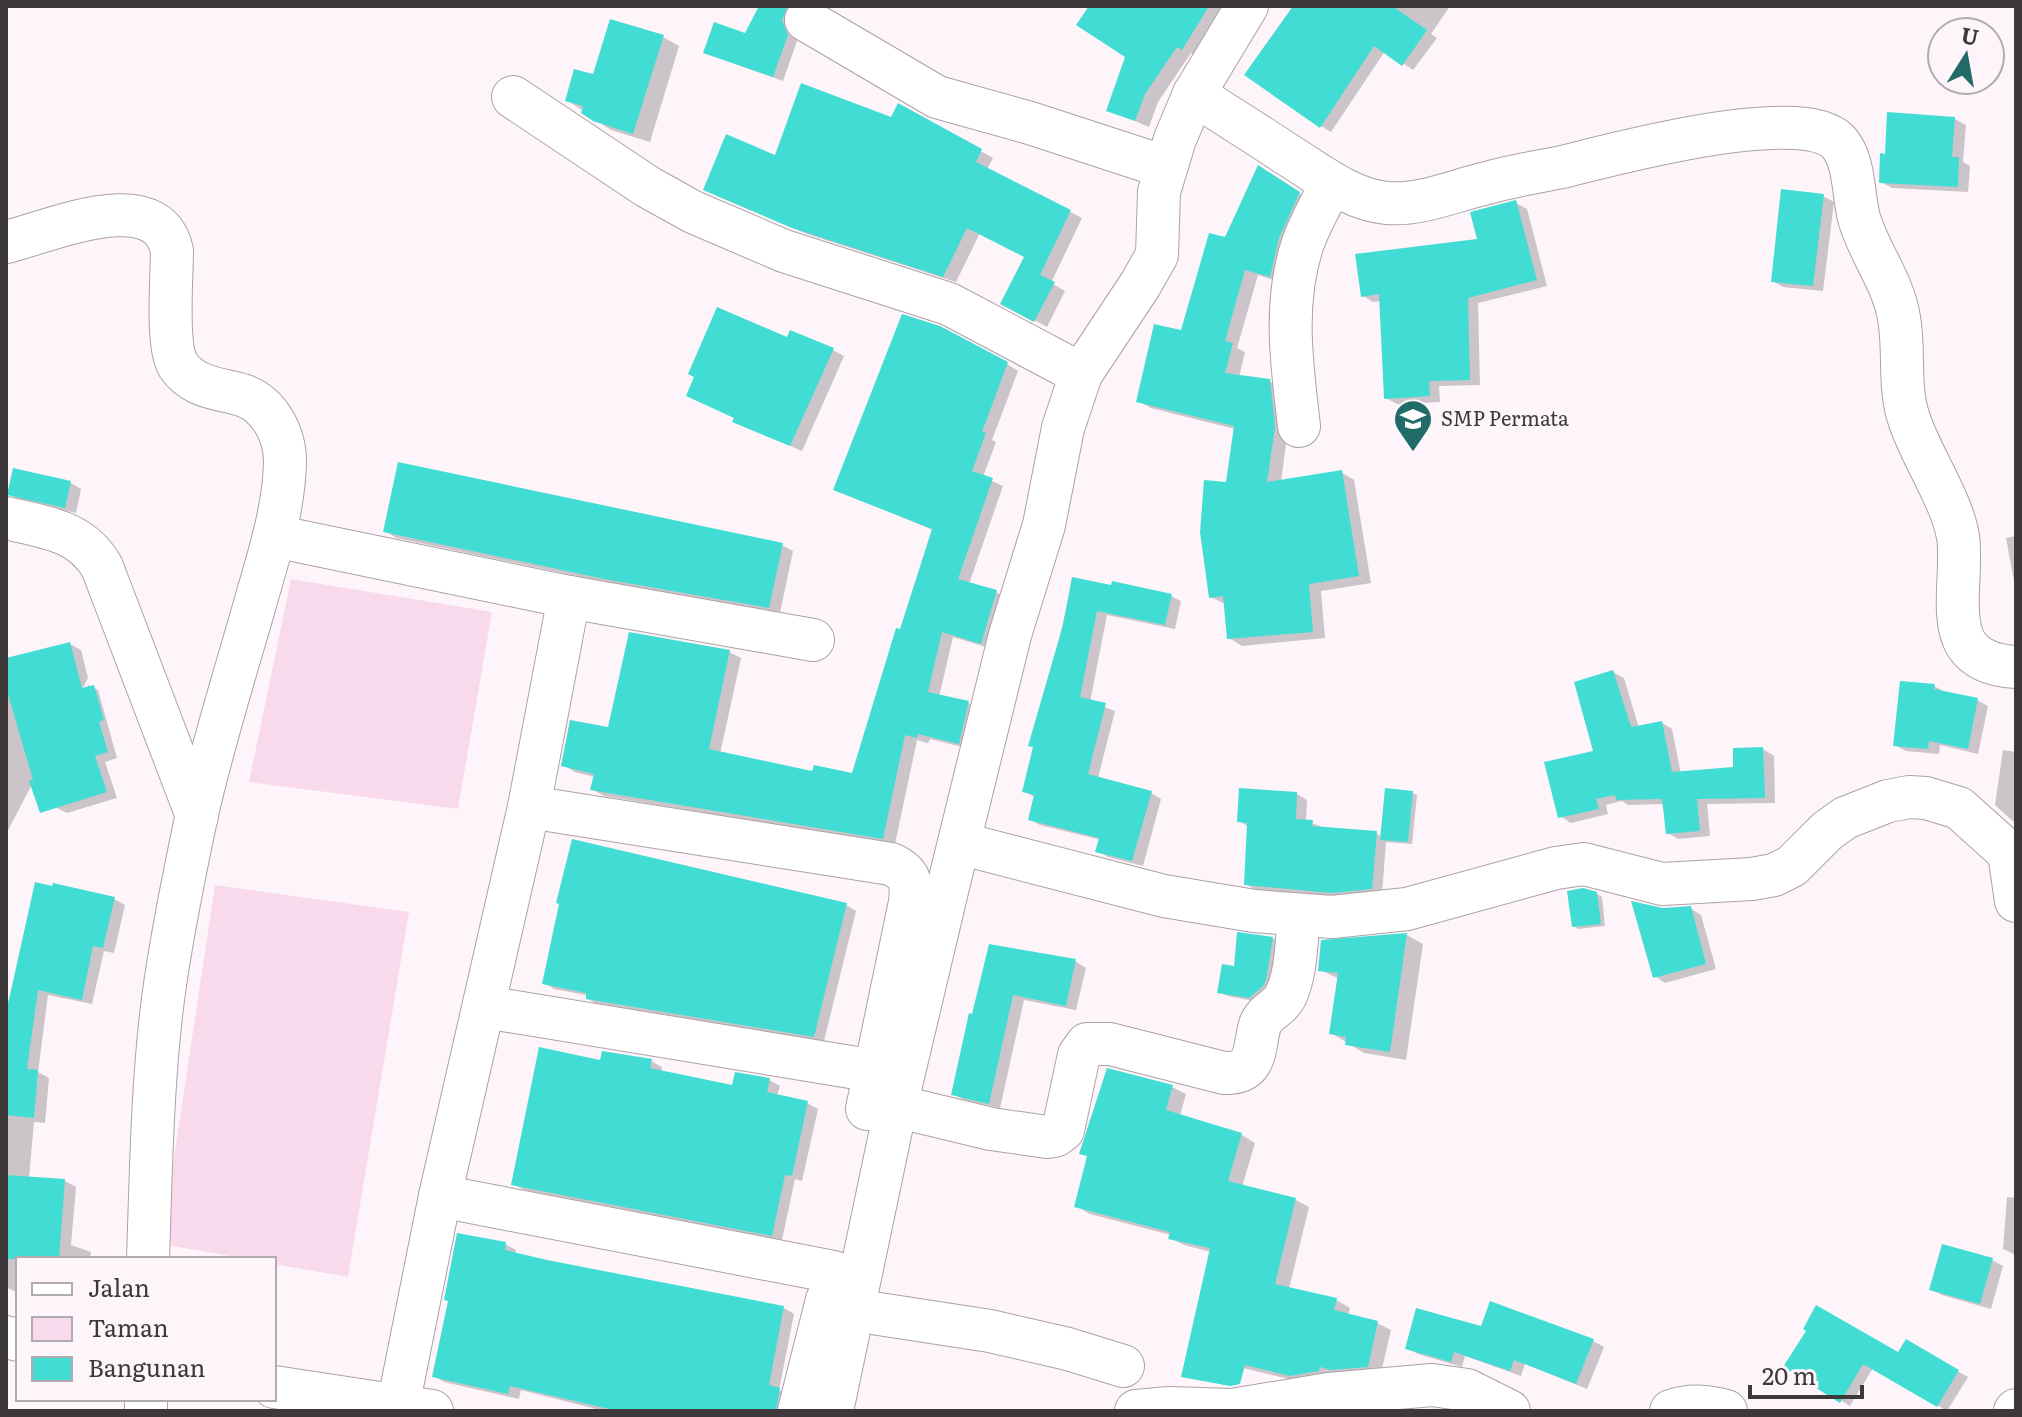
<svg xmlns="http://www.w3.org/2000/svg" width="2022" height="1417" font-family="Literata,serif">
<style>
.green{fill:#f9daec}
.shadow{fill:#0003}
.building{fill:#41ddd4}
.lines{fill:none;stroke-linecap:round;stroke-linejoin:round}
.street-casing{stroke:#aba2a7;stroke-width:44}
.street{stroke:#fff;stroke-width:42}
.labels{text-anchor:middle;stroke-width:6;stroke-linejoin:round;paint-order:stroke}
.poi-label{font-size:20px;fill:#3d393b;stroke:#fef5fa;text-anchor:start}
</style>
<rect width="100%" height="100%" fill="#fef5fa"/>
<g class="green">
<polygon points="291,579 492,612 458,809 249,782"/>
<polygon points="215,885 409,912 348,1277 274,1264 274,1259 247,1259 161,1244"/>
</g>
<g class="shadow">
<polygon points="762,6 803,6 791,27 797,41 783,81 705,53 746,35"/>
<polygon points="1092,6 1226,6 1195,56 1191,53 1158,102 1149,127 1109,110 1128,56"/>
<polygon points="1296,6 1450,6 1431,34 1437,38 1413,70 1385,51 1331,132 1321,126"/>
<polygon points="663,37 679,46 650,142 611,130 567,100 595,77"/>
<polygon points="899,106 993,158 987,169 1082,218 1051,283 1065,291 1047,327 1003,303 1026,257 980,233 956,282 807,234 717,196 776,157 892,119"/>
<polygon points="1955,119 1966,125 1963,162 1970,166 1968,192 1892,188 1881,182 1887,156"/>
<polygon points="1272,175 1312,201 1283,283 1258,275 1237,348 1245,352 1239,377 1269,381 1282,389 1287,436 1281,482 1341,472 1354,480 1371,583 1321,591 1325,638 1242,646 1229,638 1226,604 1210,597 1235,429 1151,408 1138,401 1182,333 1226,240"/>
<polygon points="1823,196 1834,202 1823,291 1783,287 1773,281"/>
<polygon points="1516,203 1527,209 1547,286 1478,303 1480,385 1439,386 1440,402 1397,404 1386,398 1381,301 1373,302 1362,295 1480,241"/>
<polygon points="789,339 833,350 844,356 802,451 746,427"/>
<polygon points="1007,364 1018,371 992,440 996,442 983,477 1003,486 969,584 996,592 1008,599 993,649 953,637 939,697 968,703 980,710 970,749 930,739 928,743 917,740 895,844 604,796 592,789 595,777 575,772 563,765 609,729 729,652 741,658 720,754 814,774 853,775 933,530 835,489"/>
<polygon points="14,470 71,483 81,489 76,513 20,500 9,494"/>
<polygon points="386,531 782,545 793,551 780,613 591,579 396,538"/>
<polygon points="2016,536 2016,592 2006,538"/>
<polygon points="1073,579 1171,596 1181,601 1175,629 1107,615 1090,702 1115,711 1098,778 1151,793 1161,799 1143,866 1108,857 1098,851 1101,840 1040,825 1030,820 1036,798 1024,791"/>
<polygon points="70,644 81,650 88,678 6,834 6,660"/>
<polygon points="1613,672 1624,678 1639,728 1662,723 1672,729 1681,774 1736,768 1763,749 1774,756 1775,803 1707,804 1710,836 1678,839 1668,833 1665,804 1628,805 1622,801 1606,805 1608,814 1571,823 1560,816 1595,752"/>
<polygon points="88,685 98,690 117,758 105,762 117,798 67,813 57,808"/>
<polygon points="1934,686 1945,692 1977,700 1988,706 1978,754 1940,745 1939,754 1906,751 1895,745"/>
<polygon points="2003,750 2016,752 2016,824 1995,805"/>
<polygon points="1412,793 1417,795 1412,844 1386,842 1382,894 1343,898 1256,890 1246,884 1249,827 1239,821 1297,794 1307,800 1306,821 1322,827 1376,833 1382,837"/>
<polygon points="1597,894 1602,897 1605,926 1578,929 1574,926"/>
<polygon points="114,899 125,905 114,953 104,951 92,1004 48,995 38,1072 49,1078 45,1123 34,1122 29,1178 65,1181 76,1187 71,1245 91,1252 90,1259 18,1259 18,1292 14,1291 6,1287 10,1233 6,1233 6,1000 10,1001"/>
<polygon points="846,905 856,911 824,1041 595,1003 586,998 586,995 554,989 545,983"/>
<polygon points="1690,908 1701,915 1716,969 1665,983 1655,976 1663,910"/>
<polygon points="1407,935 1423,944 1406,1060 1364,1053 1331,1033 1340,979 1320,970 1323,942"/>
<polygon points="1272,938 1281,943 1274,985 1258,1002 1228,996 1219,992 1236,969"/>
<polygon points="1075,961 1086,968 1076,1010 1024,1000 1000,1108 964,1100 954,1094 970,1016"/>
<polygon points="651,1061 662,1067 661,1072 734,1087 769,1080 780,1086 777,1096 807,1103 818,1109 802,1181 795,1179 782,1240 524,1190 513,1184 602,1062"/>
<polygon points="1172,1087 1186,1094 1180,1116 1242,1135 1255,1143 1242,1187 1296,1200 1309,1207 1289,1289 1336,1300 1350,1308 1348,1316 1377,1323 1391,1330 1381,1373 1305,1383 1202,1358 1211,1252 1184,1245 1170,1238 1171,1235 1090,1214 1076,1206"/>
<polygon points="2007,1197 2016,1198 2016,1255 2003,1249"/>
<polygon points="505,1244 516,1250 515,1254 784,1308 794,1314 779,1390 790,1396 787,1411 604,1411 521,1390 519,1399 444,1382 434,1376"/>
<polygon points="1992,1260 2003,1266 1991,1309 1942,1295 1931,1289"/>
<polygon points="1482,1329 1593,1341 1604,1347 1587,1389 1525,1364 1521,1376 1465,1356 1462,1367 1418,1354 1407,1348"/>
<polygon points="1906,1342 1968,1377 1947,1411 1873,1368 1850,1406 1786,1366 1899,1355"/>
</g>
<g class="building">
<polygon points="759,6 787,6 782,21 788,35 773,77 703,53 714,22 745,33"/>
<polygon points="1089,6 1209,6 1182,50 1177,47 1145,94 1135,121 1106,111 1125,57 1076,25"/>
<polygon points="1293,6 1392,6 1427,30 1402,66 1374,46 1320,128 1244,75"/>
<polygon points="610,19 664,35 633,134 593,121 581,113 583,106 565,101 574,69 593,74"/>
<polygon points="801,83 891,117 898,103 982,149 976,162 1071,210 1040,275 1055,282 1034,322 1000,304 1024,257 967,228 943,277 792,228 703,190 726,134 775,155"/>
<polygon points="1887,112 1955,117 1952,157 1959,157 1958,187 1879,183 1880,153 1885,154"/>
<polygon points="1258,165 1300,192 1279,238 1270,277 1245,270 1225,341 1233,343 1225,373 1270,379 1275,427 1267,482 1342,470 1359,576 1309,584 1313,632 1227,639 1223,596 1209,598 1200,532 1204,480 1226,482 1234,426 1136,402 1154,324 1181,330 1209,233 1225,237"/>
<polygon points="1781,189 1824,194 1813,286 1771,282"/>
<polygon points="1516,200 1537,280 1468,298 1470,380 1429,381 1430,396 1384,399 1379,294 1361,297 1355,254 1477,239 1470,212"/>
<polygon points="717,307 787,337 790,330 834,348 790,446 732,422 734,418 686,396 694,377 688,374"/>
<polygon points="902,314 940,326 1008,362 982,432 986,433 972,471 993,478 958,579 997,590 981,644 942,632 928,692 969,701 959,744 918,734 917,738 905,735 883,839 590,790 594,774 561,766 570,720 608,727 629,632 730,650 709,749 812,771 814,765 852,773 896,628 900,629 932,529 833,490"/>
<polygon points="398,462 783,543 769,608 604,579 383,532"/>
<polygon points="13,468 71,481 65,508 7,495"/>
<polygon points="1072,577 1111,585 1112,581 1172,594 1165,625 1097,611 1080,697 1106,703 1088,774 1152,791 1132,861 1095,852 1099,838 1028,820 1034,795 1022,792 1033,747 1028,746 1063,625"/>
<polygon points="70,642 82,688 94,685 104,720 99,722 108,752 95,756 107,792 40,813 29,781 33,780 6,687 6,658"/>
<polygon points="1613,670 1631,727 1662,721 1672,772 1733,767 1733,748 1763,747 1765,798 1697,799 1700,831 1666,834 1662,799 1616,800 1615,795 1596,799 1599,809 1558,818 1544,762 1593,751 1574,682"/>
<polygon points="1900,681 1935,684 1934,689 1978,698 1968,749 1929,741 1928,749 1893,746"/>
<polygon points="1239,788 1297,792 1296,819 1313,820 1312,826 1377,831 1372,889 1332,893 1244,885 1247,823 1237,822"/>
<polygon points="1385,788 1413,791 1408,842 1380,840"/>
<polygon points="572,839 847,903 814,1037 586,999 586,993 542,984 559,904 556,903"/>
<polygon points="35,882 52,886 53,883 115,897 103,948 93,946 82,1000 38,990 27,1069 38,1070 34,1118 6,1115 6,1013"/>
<polygon points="1583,888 1597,892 1601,924 1572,927 1567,891"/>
<polygon points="1631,901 1663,908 1691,906 1706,964 1653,978"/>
<polygon points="1237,932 1273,937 1266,980 1263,986 1249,998 1217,993 1222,964 1234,966"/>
<polygon points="1407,933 1390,1052 1345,1045 1346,1037 1329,1034 1338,973 1318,971 1321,940"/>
<polygon points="989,944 1076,959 1066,1006 1013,995 989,1104 951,1095 969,1013 972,1014"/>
<polygon points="539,1047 600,1060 602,1051 652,1059 650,1068 732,1085 735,1072 770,1078 767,1092 808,1101 792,1176 785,1175 772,1236 511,1185"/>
<polygon points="1107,1068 1173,1085 1166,1110 1242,1133 1228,1181 1296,1198 1275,1284 1337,1298 1334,1310 1378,1321 1368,1367 1331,1370 1320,1367 1319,1371 1290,1376 1245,1365 1240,1384 1230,1386 1181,1377 1210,1248 1168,1239 1170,1232 1074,1207 1087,1156 1079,1154"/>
<polygon points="6,1175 65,1179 59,1259 6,1259"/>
<polygon points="457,1233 506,1242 505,1250 547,1260 784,1306 769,1385 780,1388 776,1411 618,1411 510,1386 508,1394 432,1377 448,1301 444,1300"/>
<polygon points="1942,1244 1993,1258 1980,1304 1929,1290"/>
<polygon points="1490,1301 1594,1339 1576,1384 1514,1360 1510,1371 1454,1352 1451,1362 1405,1349 1416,1308 1481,1326"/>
<polygon points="1816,1305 1898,1352 1906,1339 1959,1370 1937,1407 1863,1364 1840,1403 1783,1367 1806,1331 1803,1329"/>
</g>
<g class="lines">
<defs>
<g id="street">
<polyline points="806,20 937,97 1030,123 1165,167"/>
<path d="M1194 94C1224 114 1255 133 1285 153 1316 172 1350 200 1387 203 1420 206 1456 190 1487 183 1512 176 1537 172 1562 167 1611 155 1808 101 1840 144 1855 163 1853 195 1859 218 1869 253 1893 281 1899 318 1905 351 1898 387 1909 419 1921 456 1952 500 1958 537 1963 567 1950 618 1966 644 1977 661 1997 666 2016 667"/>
<polyline points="513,97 648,187 693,212 784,251 949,304 1081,374"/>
<path d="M6 242C49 232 158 182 172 251 172 277 166 345 178 365 193 388 218 388 242 395 270 404 285 435 285 462 284 510 268 558 255 604 235 674 213 743 197 814 184 875 171 938 163 999 152 1085 151 1172 148 1259"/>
<path d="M1299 426C1292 365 1283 305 1302 246 1309 224 1322 203 1332 183"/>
<path d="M6 518C44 527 81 530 102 567L197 816"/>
<polyline points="274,536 569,597 813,640"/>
<path d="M529 807 891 864C910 873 912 881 910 902L867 1109"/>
<polyline points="959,843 1164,896 1254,911 1332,917 1407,909 1556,868 1584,864 1662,884 1752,879 1774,875 1792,866 1827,831 1845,818 1888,801 1909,797 1926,798 1959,808 2009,853 2016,856"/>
<polyline points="2009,853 2016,901"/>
<polyline points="485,1007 875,1071"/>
<path d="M896 1106 991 1129 1047 1137 1055 1136 1063 1130 1079 1055 1087 1044H1110L1224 1073C1259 1074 1253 1048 1260 1025 1265 1011 1279 1009 1285 997 1297 973 1296 942 1299 916"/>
<polyline points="440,1196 834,1272"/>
<polyline points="853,1310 990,1331 1068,1349 1123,1366"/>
<polyline points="6,1337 18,1340"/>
<polyline points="274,1387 432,1411"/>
<polyline points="146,1411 146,1399"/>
<polyline points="397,1411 440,1196 529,807 569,597"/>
<polyline points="799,1411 827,1300"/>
<polyline points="832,1411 896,1106 947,891 1010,635 1044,525 1063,428 1081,374 1140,285 1157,255 1159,192 1175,139 1194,94 1247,6"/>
<polyline points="1136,1411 1169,1408 1232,1410 1329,1394 1432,1385 1467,1390 1509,1411"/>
<path d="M1671 1411C1690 1404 1707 1406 1726 1411"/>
<polyline points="2015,1411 2016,1410"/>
</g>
</defs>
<use href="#street" class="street-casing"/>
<use href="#street" class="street"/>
</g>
<defs>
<symbol id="school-pin" viewBox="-11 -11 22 30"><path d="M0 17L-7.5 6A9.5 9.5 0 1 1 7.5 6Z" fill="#216c68" stroke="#fef5fa"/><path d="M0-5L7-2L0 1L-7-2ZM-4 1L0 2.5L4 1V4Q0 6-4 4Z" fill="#fff"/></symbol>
</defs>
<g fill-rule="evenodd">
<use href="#school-pin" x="1391" y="397" width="44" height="60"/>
</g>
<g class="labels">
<g class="poi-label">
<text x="1441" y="426">SMP Permata</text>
</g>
</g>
<rect width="2022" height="1417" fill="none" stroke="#3d393b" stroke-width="16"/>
<rect x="16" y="1257" width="260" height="144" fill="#fef5fa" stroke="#b1aaae" stroke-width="2"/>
<rect x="32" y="1283" width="40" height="12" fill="#ffffff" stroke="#b1aaae" stroke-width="2"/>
<text x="88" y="1297" font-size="24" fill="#3d393b">Jalan</text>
<rect x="32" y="1317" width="40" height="24" fill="#f9daec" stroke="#b1aaae" stroke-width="2"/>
<text x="88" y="1337" font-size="24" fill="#3d393b">Taman</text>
<rect x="32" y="1357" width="40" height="24" fill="#41ddd4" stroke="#b1aaae" stroke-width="2"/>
<text x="88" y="1377" font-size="24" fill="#3d393b">Bangunan</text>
<g transform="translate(1966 56) rotate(11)"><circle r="38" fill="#fef5fa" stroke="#b1aaae" stroke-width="2"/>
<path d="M0-6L14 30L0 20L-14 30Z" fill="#216c68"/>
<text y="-12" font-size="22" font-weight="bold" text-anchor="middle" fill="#3d393b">U</text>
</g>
<path d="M1750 1385v12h112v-12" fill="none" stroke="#3d393b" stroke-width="4"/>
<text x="1762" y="1385" font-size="24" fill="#3d393b" stroke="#fef5fa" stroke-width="6" paint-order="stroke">20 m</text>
</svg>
